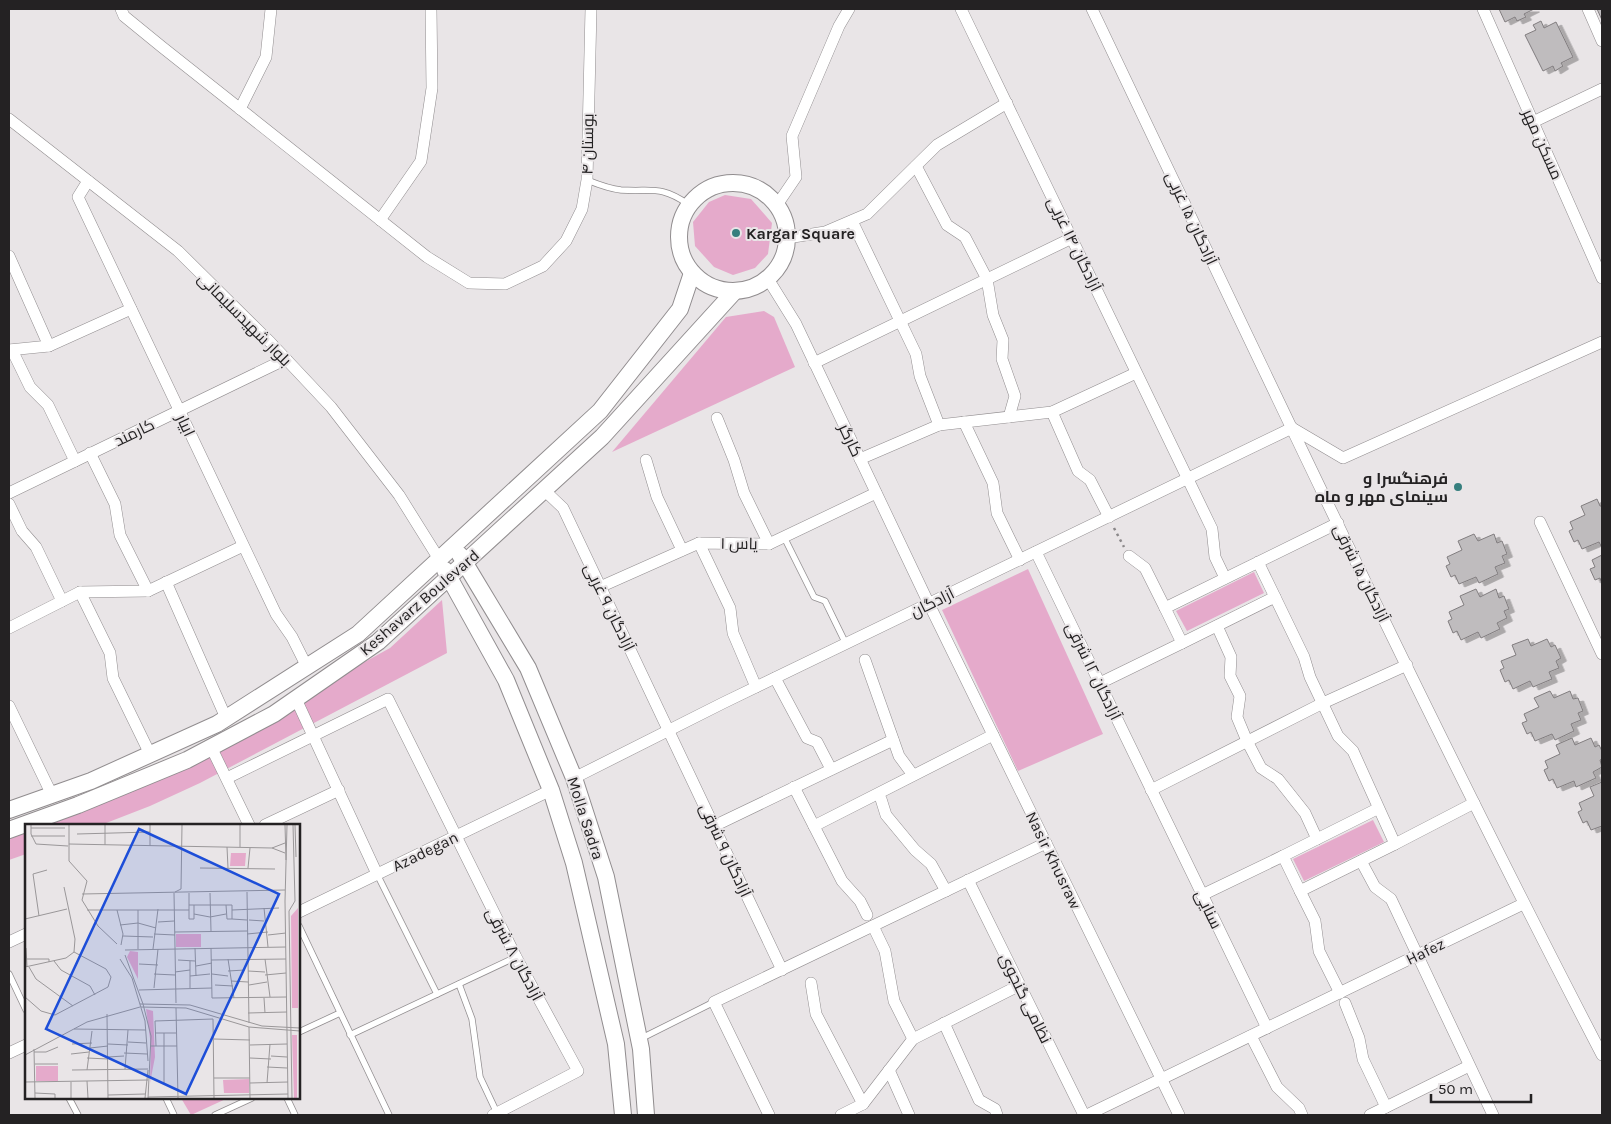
<svg xmlns="http://www.w3.org/2000/svg" width="1611" height="1124" font-family="Karla,Cairo,sans-serif">
<style>
.green{fill:#e5aacb}
.building{fill:#bfbcbe;stroke:#817d7f;filter:url(#shadow)}
.lines{fill:none;stroke-linecap:round;stroke-linejoin:round}
.lane-casing{stroke:#918d8f;stroke-width:7}
.street-casing{stroke:#918d8f;stroke-width:12}
.secondary-casing{stroke:#918d8f;stroke-width:18}
.path{stroke:#8a8789;stroke-width:2.5;stroke-dasharray:2.5 4;stroke-linecap:butt}
.lane{stroke:#fff;stroke-width:5.5}
.street{stroke:#fff;stroke-width:11}
.secondary{stroke:#fff;stroke-width:16}
.poi-dot{fill:#367f7e;stroke:#e9e5e7;stroke-width:2}
.labels{text-anchor:middle;stroke-width:4;stroke-linejoin:round;paint-order:stroke}
.street-label{font-size:16px;fill:#242223;stroke:#e9e5e7}
.poi-label{font-size:16px;font-weight:bold;fill:#242223;stroke:#e9e5e7;text-anchor:start}
.inset-road{fill:none;stroke:#9a9799;stroke-width:1}
.view{fill:#1d4ed8;fill-opacity:0.15;stroke:#1d4ed8;stroke-width:2.5}
.inset-edge{fill:none;stroke:#242223;stroke-width:2.5}
</style>
<defs>
<filter id="shadow"><feDropShadow dx="5.5" dy="3" stdDeviation="0" flood-color="#0004"/></filter>
</defs>
<rect width="100%" height="100%" fill="#e9e5e7"/>
<g class="green">
<polygon points="725,195 751,199 772,223 768,254 755,268 733,275 714,267 695,246 693,222 709,202"/>
<polygon points="764,311 774,317 795,367 612,452 726,317"/>
<polygon points="1028,569 1103,734 1018,771 942,610"/>
<polygon points="1254,572 1264,593 1187,631 1176,611"/>
<polygon points="442,600 447,653 200,783 150,806 101,825 39,825 211,747 390,648"/>
<polygon points="1373,820 1384,842 1304,881 1293,859"/>
<polygon points="26,831 26,854 9,860 9,839"/>
<polygon points="181,1098 228,1098 191,1115"/>
</g>
<g class="building">
<polygon points="1499,9 1534,9 1524,14 1526,17 1517,21 1515,17 1505,22"/>
<polygon points="1597,9 1602,9 1602,20"/>
<polygon points="1541,21 1544,28 1556,22 1573,57 1561,63 1563,66 1555,71 1553,66 1543,71 1525,35 1536,30 1533,25"/>
<polygon points="1597,499 1600,506 1602,506 1602,548 1599,542 1582,549 1578,540 1574,542 1569,531 1573,529 1570,522 1585,515 1581,506"/>
<polygon points="1474,534 1478,541 1494,534 1497,543 1502,541 1507,554 1502,556 1505,563 1495,567 1498,574 1479,583 1476,577 1459,584 1455,575 1451,577 1446,566 1450,564 1447,557 1462,550 1458,541"/>
<polygon points="1602,555 1602,584 1600,578 1595,580 1590,569 1595,567 1592,560"/>
<polygon points="1476,589 1480,597 1496,589 1499,598 1504,596 1509,609 1504,611 1507,618 1497,623 1500,629 1481,638 1478,632 1461,640 1457,631 1453,633 1448,621 1452,619 1449,612 1464,605 1460,596"/>
<polygon points="1528,639 1531,646 1547,639 1551,647 1555,645 1561,658 1556,661 1559,668 1549,672 1552,679 1533,687 1530,681 1513,689 1509,680 1505,682 1500,670 1504,668 1501,661 1516,655 1512,645"/>
<polygon points="1550,691 1554,698 1570,691 1573,699 1578,698 1583,711 1578,713 1581,720 1571,724 1574,731 1555,740 1552,734 1535,741 1531,732 1527,734 1522,723 1527,721 1524,714 1539,707 1534,698"/>
<polygon points="1572,738 1575,745 1591,738 1595,747 1599,745 1602,751 1602,759 1600,760 1602,767 1593,772 1596,778 1576,787 1574,781 1557,788 1553,779 1549,781 1544,770 1548,768 1545,761 1560,754 1556,745"/>
<polygon points="1602,782 1602,826 1591,830 1587,821 1583,823 1578,812 1582,810 1579,803 1594,796 1590,787"/>
</g>
<g class="lines">
<defs>
<g id="lane">
<path d="M587 180C597 184 610 189 621 190 653 192 660 185 688 204"/>
<polyline points="784,537 814,597 825,601 846,644"/>
<polyline points="377,874 437,994"/>
<polyline points="299,926 389,1115"/>
<polyline points="9,974 26,1010"/>
<polyline points="459,984 472,1019 480,1077 497,1113"/>
<polyline points="299,1032 340,1013"/>
<polyline points="350,1035 516,957"/>
<polyline points="640,1039 714,1002"/>
<polyline points="69,1098 78,1115"/>
<polyline points="166,1098 174,1115"/>
<polyline points="287,1098 295,1115"/>
<polyline points="215,1115 252,1098"/>
</g>
<g id="street">
<polyline points="121,9 124,16 162,47 427,257 469,283 505,284 543,266 566,241 582,209 587,180 591,9"/>
<polyline points="961,9 1212,529 1215,557 1225,578"/>
<path d="M1092 9C1259 359 1423 711 1602 1055"/>
<polyline points="1483,9 1602,278"/>
<polyline points="1588,9 1602,41"/>
<polyline points="240,109 266,57 271,9"/>
<polyline points="9,119 178,251 270,342 331,407 399,495 439,559"/>
<polyline points="1533,122 1602,89"/>
<polyline points="916,166 947,225 965,237 987,279 993,315 1003,340 1002,359 1015,396 1009,417"/>
<polyline points="88,181 78,197 276,614 292,637 307,667"/>
<polyline points="777,205 796,177 792,136 839,26 849,9"/>
<polyline points="380,220 421,161 432,88 431,9"/>
<polyline points="852,221 916,354 920,376 939,425"/>
<polyline points="787,238 825,232 867,214 937,145 1007,103"/>
<polyline points="9,256 49,346"/>
<polyline points="768,279 796,324 929,604 1179,1115"/>
<polyline points="9,350 49,346 131,309"/>
<polyline points="12,350 30,387 48,405 75,461"/>
<polyline points="814,363 1072,238"/>
<polyline points="1052,412 1078,471 1090,480 1109,517"/>
<polyline points="717,418 734,460 744,493 769,544"/>
<polyline points="964,422 993,483 997,513 1020,560"/>
<polyline points="1292,428 1343,458 1602,342"/>
<polyline points="90,453 115,504 120,535 148,591"/>
<polyline points="860,459 939,425 1052,412 1136,373"/>
<polyline points="646,460 657,497 682,550"/>
<polyline points="544,490 563,508 782,970"/>
<polyline points="9,493 286,359"/>
<polyline points="9,504 22,531 36,547 62,601"/>
<polyline points="1540,522 1602,654"/>
<polyline points="699,543 730,608 733,633 756,687"/>
<polyline points="1036,552 1267,1028"/>
<polyline points="1129,556 1145,568 1165,608"/>
<polyline points="1258,562 1275,597 1182,643 1165,608 1338,523"/>
<polyline points="166,582 226,718"/>
<polyline points="600,587 699,543 769,544 876,493"/>
<polyline points="80,592 110,653 113,678 150,754"/>
<polyline points="1275,597 1304,657 1310,677 1338,736 1353,751 1395,844 1300,891 1283,856 1377,809"/>
<polyline points="1217,626 1231,657 1230,676 1240,696 1237,717 1247,741 1261,768 1278,779 1305,813 1317,839"/>
<polyline points="9,628 80,592 148,591 243,546"/>
<polyline points="865,660 899,756 913,775"/>
<polyline points="775,678 807,738 817,742 831,769"/>
<polyline points="1100,683 1182,643"/>
<polyline points="296,699 377,874"/>
<polyline points="9,706 52,795"/>
<polyline points="211,747 249,825"/>
<polyline points="227,778 388,699 516,957 578,1071 493,1115"/>
<polyline points="574,778 723,703 1292,428"/>
<polyline points="794,787 842,881 860,901 867,915"/>
<polyline points="1151,790 1323,703 1407,665"/>
<polyline points="881,799 886,815 915,850 931,864 946,891"/>
<polyline points="265,825 339,790"/>
<polyline points="714,826 893,740"/>
<polyline points="814,826 993,735"/>
<polyline points="1395,844 1474,803"/>
<polyline points="1361,861 1375,887 1391,899 1493,1115"/>
<polyline points="968,880 1084,1115"/>
<polyline points="1300,891 1315,921 1319,951 1340,993"/>
<polyline points="1202,895 1283,856"/>
<polyline points="299,912 551,790"/>
<polyline points="873,926 885,951 894,1001 913,1039"/>
<polyline points="9,942 26,934"/>
<polyline points="811,983 816,1014 863,1104"/>
<polyline points="1345,1003 1359,1038 1363,1059 1386,1107"/>
<polyline points="944,1023 979,1100 995,1109 997,1115"/>
<polyline points="1251,1036 1277,1087 1299,1108 1302,1115"/>
<polyline points="9,1053 26,1045"/>
<polyline points="889,1070 909,1115"/>
<polyline points="769,1115 714,1002 1046,843"/>
<polyline points="841,1115 863,1104 913,1039 1020,985"/>
<polyline points="1087,1115 1523,904"/>
<polyline points="1370,1115 1469,1066"/>
</g>
<g id="secondary">
<circle cx="733" cy="237" r="54"/>
<polyline points="460,555 528,668 574,778 606,877 641,1049 646,1115"/>
<polyline points="445,570 506,680 551,790 574,863 616,1044 623,1115"/>
<polyline points="9,810 91,781 217,724 358,634 600,411 680,309 692,273"/>
<polyline points="9,830 78,805 187,760 274,714 378,642 602,437 734,292"/>
</g>
</defs>
<use href="#lane" class="lane-casing"/>
<use href="#street" class="street-casing"/>
<use href="#secondary" class="secondary-casing"/>
<polyline class="path" points="1114,528 1124,547"/>
<use href="#lane" class="lane"/>
<use href="#street" class="street"/>
<use href="#secondary" class="secondary"/>
</g>
<g class="poi-dot">
<circle cx="736" cy="233" r="5"/>
<circle cx="1458" cy="487" r="5"/>
</g>
<g class="labels">
<g class="street-label">
<text transform="translate(587 144) rotate(-89)" y="6">بوستان ۴</text>
<text transform="translate(1543 144) rotate(66)" y="6">مسکن مهر</text>
<text transform="translate(1192 218) rotate(65)" y="6">آزادگان ۱۵ غربی</text>
<text transform="translate(1075 244) rotate(64)" y="6">آزادگان ۱۴ غربی</text>
<text transform="translate(245 319) rotate(45)" y="6">بلوار شهیدسلیمانی</text>
<text transform="translate(186 425) rotate(65)" y="6">ابیار</text>
<text transform="translate(134 432) rotate(-26)" y="6">کارمند</text>
<text transform="translate(851 440) rotate(65)" y="6">کارگر</text>
<text transform="translate(739 543) rotate(1)" y="6">یاس ۱</text>
<text transform="translate(1362 573) rotate(64)" y="6">آزادگان ۱۵ شرقی</text>
<text transform="translate(419 602) rotate(-41)" y="6">Keshavarz Boulevard</text>
<text transform="translate(932 602) rotate(-26)" y="6">آزادگان</text>
<text transform="translate(610 607) rotate(64)" y="6">آزادگان ۹ غربی</text>
<text transform="translate(1094 671) rotate(64)" y="6">آزادگان ۱۲ شرقی</text>
<text transform="translate(586 818) rotate(72)" y="6">Molla Sadra</text>
<text transform="translate(726 850) rotate(65)" y="6">آزادگان ۹ شرقی</text>
<text transform="translate(425 851) rotate(-26)" y="6">Azadegan</text>
<text transform="translate(1054 860) rotate(64)" y="6">Nasir Khusraw</text>
<text transform="translate(1209 909) rotate(64)" y="6">سنایی</text>
<text transform="translate(1425 951) rotate(-26)" y="6">Hafez</text>
<text transform="translate(515 954) rotate(62)" y="6">آزادگان ۸ شرقی</text>
<text transform="translate(1026 998) rotate(64)" y="6">نظامی گنجوی</text>
</g>
<g class="poi-label">
<text x="746" y="239">Kargar Square</text>
<text x="1448" y="484" text-anchor="end">فرهنگسرا و<tspan x="1448" dy="18">سینمای مهر و ماه</tspan></text>
</g>
</g>
<g transform="translate(25 824)">
<rect width="275" height="275" fill="#e9e5e7"/>
<path d="M206 29H221L220 42H205ZM273 84V184H267L266 92ZM151 110H176V123H151ZM105 127 113 128V155L102 133ZM121 185 128 187 130 233 125 259 126 222ZM267 211H272V274H269ZM11 242H33V257H11ZM224 255V269H199L198 256Z" fill="#e5aacb"/>
<path class="inset-road" d="M6 1V10L11 20 43 22M44 1V37L62 57 57 76 73 102 92 120M125 1V22M215 1V23M260 1 261 36M262 1 260 77 263 274M270 1 271 33M6 4H40M52 10 125 8M6 12H40M260 19 247 24 260 29M44 20 247 24M80 21V1M202 23 203 44M175 44 250 45M223 44 225 24M39 63 50 115 49 128M150 68 156 65 157 1M222 68 224 199M149 69 151 179M164 69V95H169V81H164M185 69 186 107M57 70 260 66M169 81H207V95H202L201 81M239 84 243 123M62 86H164M92 86 98 110 96 121M113 86V125M207 86 254 84M169 90 185 93 201 90M14 92 8 50 22 46M0 95 42 85M207 95 222 96M224 96 239 97M133 98 149 97M95 101 113 99 131 104M150 108 222 107M129 110 150 111M222 110 243 108M243 111 261 109M98 112 128 113M1 124 2 143M170 124 171 152M186 124 187 174 262 173M128 125 133 85M100 126 261 123M100 131 118 180 126 212 123 274M0 135H24V138M95 135 107 154 120 197 123 237M203 135 209 174M240 135 245 173M153 136 170 137M186 136 261 135M29 137 36 146 65 162 70 171M165 137V164M114 140 133 141M171 142 187 139M0 143 41 134 49 128M4 143 11 155 48 182M203 147 220 146M223 147 240 148M150 148 165 146M129 150 150 151M187 150 203 152M240 151 261 149M165 152 185 150M206 157 223 158M190 161 208 162M224 161 242 158M129 164 133 125M114 166 187 164M0 173 16 187 30 191 83 163 86 153 81 145 49 128M239 174 240 189M115 180 165 181 237 202 275 204M116 183 161 184 224 203 275 207M151 184 153 274M223 189 262 188M82 190 83 274M224 203 225 274M49 205 121 206M130 209H151M189 215 225 216M103 218 121 219M47 220 67 219M83 220 103 221M225 221 262 220M126 222H152M131 222 130 197 188 195 189 274M65 224 83 222M9 225 10 274M9 228H21L33 223M99 229 122 230M46 230 64 228M0 231 62 198 115 183M246 232 262 233M83 233 99 232M62 234 83 235M225 234 246 235M10 240H33M242 243 262 244M100 245 103 206M47 246 123 245M62 246 67 207M189 254H225M62 257 63 274M0 258 123 256M46 258V274M225 259 263 258M242 259 245 220M139 260V209M10 269 30 270V274M83 271 120 270M123 273 263 270M120 274 123 246M267 274 264 87 270 77 268 1"/>
<path class="view" d="M114 5 254 70 161 270 21 205Z"/>
<rect width="275" height="275" class="inset-edge"/>
</g>
<rect width="1611" height="1124" fill="none" stroke="#242223" stroke-width="20"/>
<path d="M1431 1094v8h100v-8" fill="none" stroke="#242223" stroke-width="2.5"/>
<text x="1438" y="1094" font-size="15" fill="#242223" stroke="#e9e5e7" stroke-width="4" paint-order="stroke">50 m</text>
</svg>
